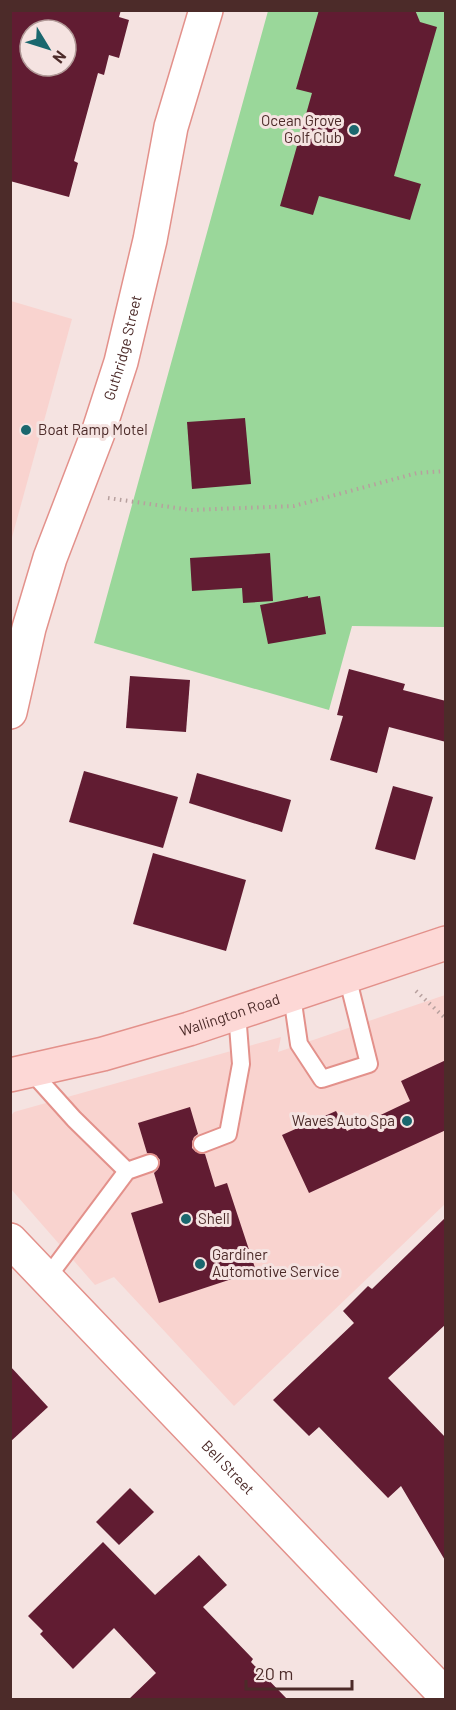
<svg xmlns="http://www.w3.org/2000/svg" width="456" height="1710" font-family="Barlow,sans-serif">
<style>
.built{fill:#f9d3cf}
.green{fill:#9ad79a}
.building{fill:#611c32;fill-rule:evenodd}
.lines{fill:none;stroke-linecap:round;stroke-linejoin:round}
.lane-casing{stroke:#e3918b;stroke-width:20}
.street-casing{stroke:#e3918b;stroke-width:36}
.secondary-casing{stroke:#e3918b;stroke-width:36}
.path{stroke:#b7a09e;stroke-width:4;stroke-dasharray:1.5 4.5;stroke-linecap:butt}
.lane{stroke:#fff;stroke-width:16}
.street{stroke:#fff;stroke-width:33}
.secondary{stroke:#fdd8d6;stroke-width:33}
.poi-dot{fill:#1a676e;stroke:#f5e3e1;stroke-width:2}
.labels{text-anchor:middle;stroke-width:6;stroke-linejoin:round;paint-order:stroke}
.poi-label{font-size:15px;fill:#4c2b29;stroke:#f5e3e1;text-anchor:start}
.street-label{font-size:15px;fill:#4c2b29;stroke:#f5e3e1}
</style>
<rect width="100%" height="100%" fill="#f5e3e1"/>
<g class="built">
<polygon points="11,301 72,319 11,541 10,301"/>
<polygon points="445,995 445,1204 234,1406 114,1277 95,1285 11,1189 10,1117 14,1112 281,1037 278,1052"/>
</g>
<polygon class="green" points="268,11 445,11 445,627 352,626 329,710 94,643"/>
<g class="building">
<path d="M10 10H121L119 17 129 20 119 58 109 55 104 75 98 73 74 161 78 163 69 197 10 181ZM30 30H66V66H30Z"/>
<polygon points="319,10 415,10 420,22 437,27 394,176 421,184 410,220 319,196 313,215 280,206 312,93 296,89"/>
<polygon points="245,418 251,484 192,489 187,422"/>
<polygon points="270,553 273,601 243,603 242,588 192,591 190,558"/>
<polygon points="308,596 308,598 320,596 326,634 268,644 260,605"/>
<polygon points="349,669 405,684 403,690 446,701 446,742 389,727 377,773 330,760 343,716 337,715"/>
<polygon points="130,676 190,680 186,732 126,728"/>
<polygon points="84,771 178,797 163,848 69,822"/>
<polygon points="197,773 291,800 282,832 189,803"/>
<polygon points="393,786 433,797 415,860 375,849"/>
<polygon points="153,853 246,880 226,951 133,924"/>
<polygon points="446,1060 446,1130 309,1193 282,1135 336,1111 347,1131 410,1101 401,1081"/>
<polygon points="190,1107 198,1134 194,1137 192,1142 192,1148 196,1152 205,1154 215,1187 227,1183 256,1271 159,1303 131,1213 163,1203 154,1173 158,1169 160,1160 156,1155 147,1153 138,1123"/>
<polygon points="446,1217 446,1324 388,1378 446,1438 446,1562 401,1486 388,1498 319,1427 309,1436 273,1400 354,1323 343,1311 368,1286 372,1289"/>
<polygon points="10,1366 48,1407 10,1442"/>
<polygon points="130,1488 154,1512 119,1545 96,1522"/>
<polygon points="103,1542 155,1595 199,1555 227,1585 203,1607 253,1659 251,1662 288,1700 128,1700 156,1673 114,1628 73,1669 40,1634 43,1631 28,1616"/>
</g>
<g class="lines">
<defs>
<g id="lane">
<polyline points="292,996 299,1044 322,1079 369,1064 347,976"/>
<polyline points="30,1070 74,1119 127,1171"/>
<polyline points="202,1144 228,1134 241,1064 237,1013"/>
<polyline points="47,1278 127,1171 150,1163"/>
</g>
<g id="street">
<path id="s1" d="M10 712 29 628 50 558 98 433 121 362 150 240 171 127 206 10"/>
<path id="s2" d="M10 1240 446 1696"/>
</g>
<g id="secondary">
<path id="s3" d="M10 1075 103 1054 189 1029 446 943"/>
</g>
</defs>
<use href="#lane" class="lane-casing"/>
<use href="#street" class="street-casing"/>
<use href="#secondary" class="secondary-casing"/>
<g class="path">
<polyline points="108,498 191,510 294,506 417,473 446,471"/>
<polyline points="416,991 446,1019"/>
</g>
<use href="#lane" class="lane"/>
<use href="#street" class="street"/>
<use href="#secondary" class="secondary"/>
</g>
<g class="poi-dot">
<circle cx="354" cy="130" r="6"/>
<circle cx="26" cy="430" r="6"/>
<circle cx="407" cy="1121" r="6"/>
<circle cx="186" cy="1219" r="6"/>
<circle cx="200" cy="1264" r="6"/>
</g>
<g class="labels">
<g class="poi-label">
<text x="342" y="126" text-anchor="end">Ocean Grove<tspan x="342" dy="17">Golf Club</tspan></text>
<text x="38" y="435">Boat Ramp Motel</text>
<text x="395" y="1126" text-anchor="end">Waves Auto Spa</text>
<text x="198" y="1224">Shell</text>
<text x="212" y="1260">Gardiner<tspan x="212" dy="17">Automotive Service</tspan></text>
</g>
<g class="street-label">
<text dy="5" stroke="none"><textPath href="#s1" startOffset="382">Guthridge Street</textPath></text>
<text dy="5" stroke="none"><textPath href="#s3" startOffset="228">Wallington Road</textPath></text>
<text dy="5" stroke="none"><textPath href="#s2" startOffset="315">Bell Street</textPath></text>
</g>
</g>
<rect width="456" height="1710" fill="none" stroke="#4c2b29" stroke-width="24"/>
<g transform="translate(48 48) rotate(128)"><circle r="28" fill="#f5e3e1" stroke="#b19997" stroke-width="1.5"/>
<path d="M0-4.5L10 22L0 15L-10 22Z" fill="#1a676e"/>
<text y="-9" font-size="16" font-weight="bold" text-anchor="middle" fill="#4c2b29">N</text>
</g>
<path d="M246 1680v9h106v-9" fill="none" stroke="#4c2b29" stroke-width="3"/>
<text x="255" y="1680" font-size="18" fill="#4c2b29" stroke="#f5e3e1" stroke-width="4.5" paint-order="stroke">20 m</text>
</svg>
